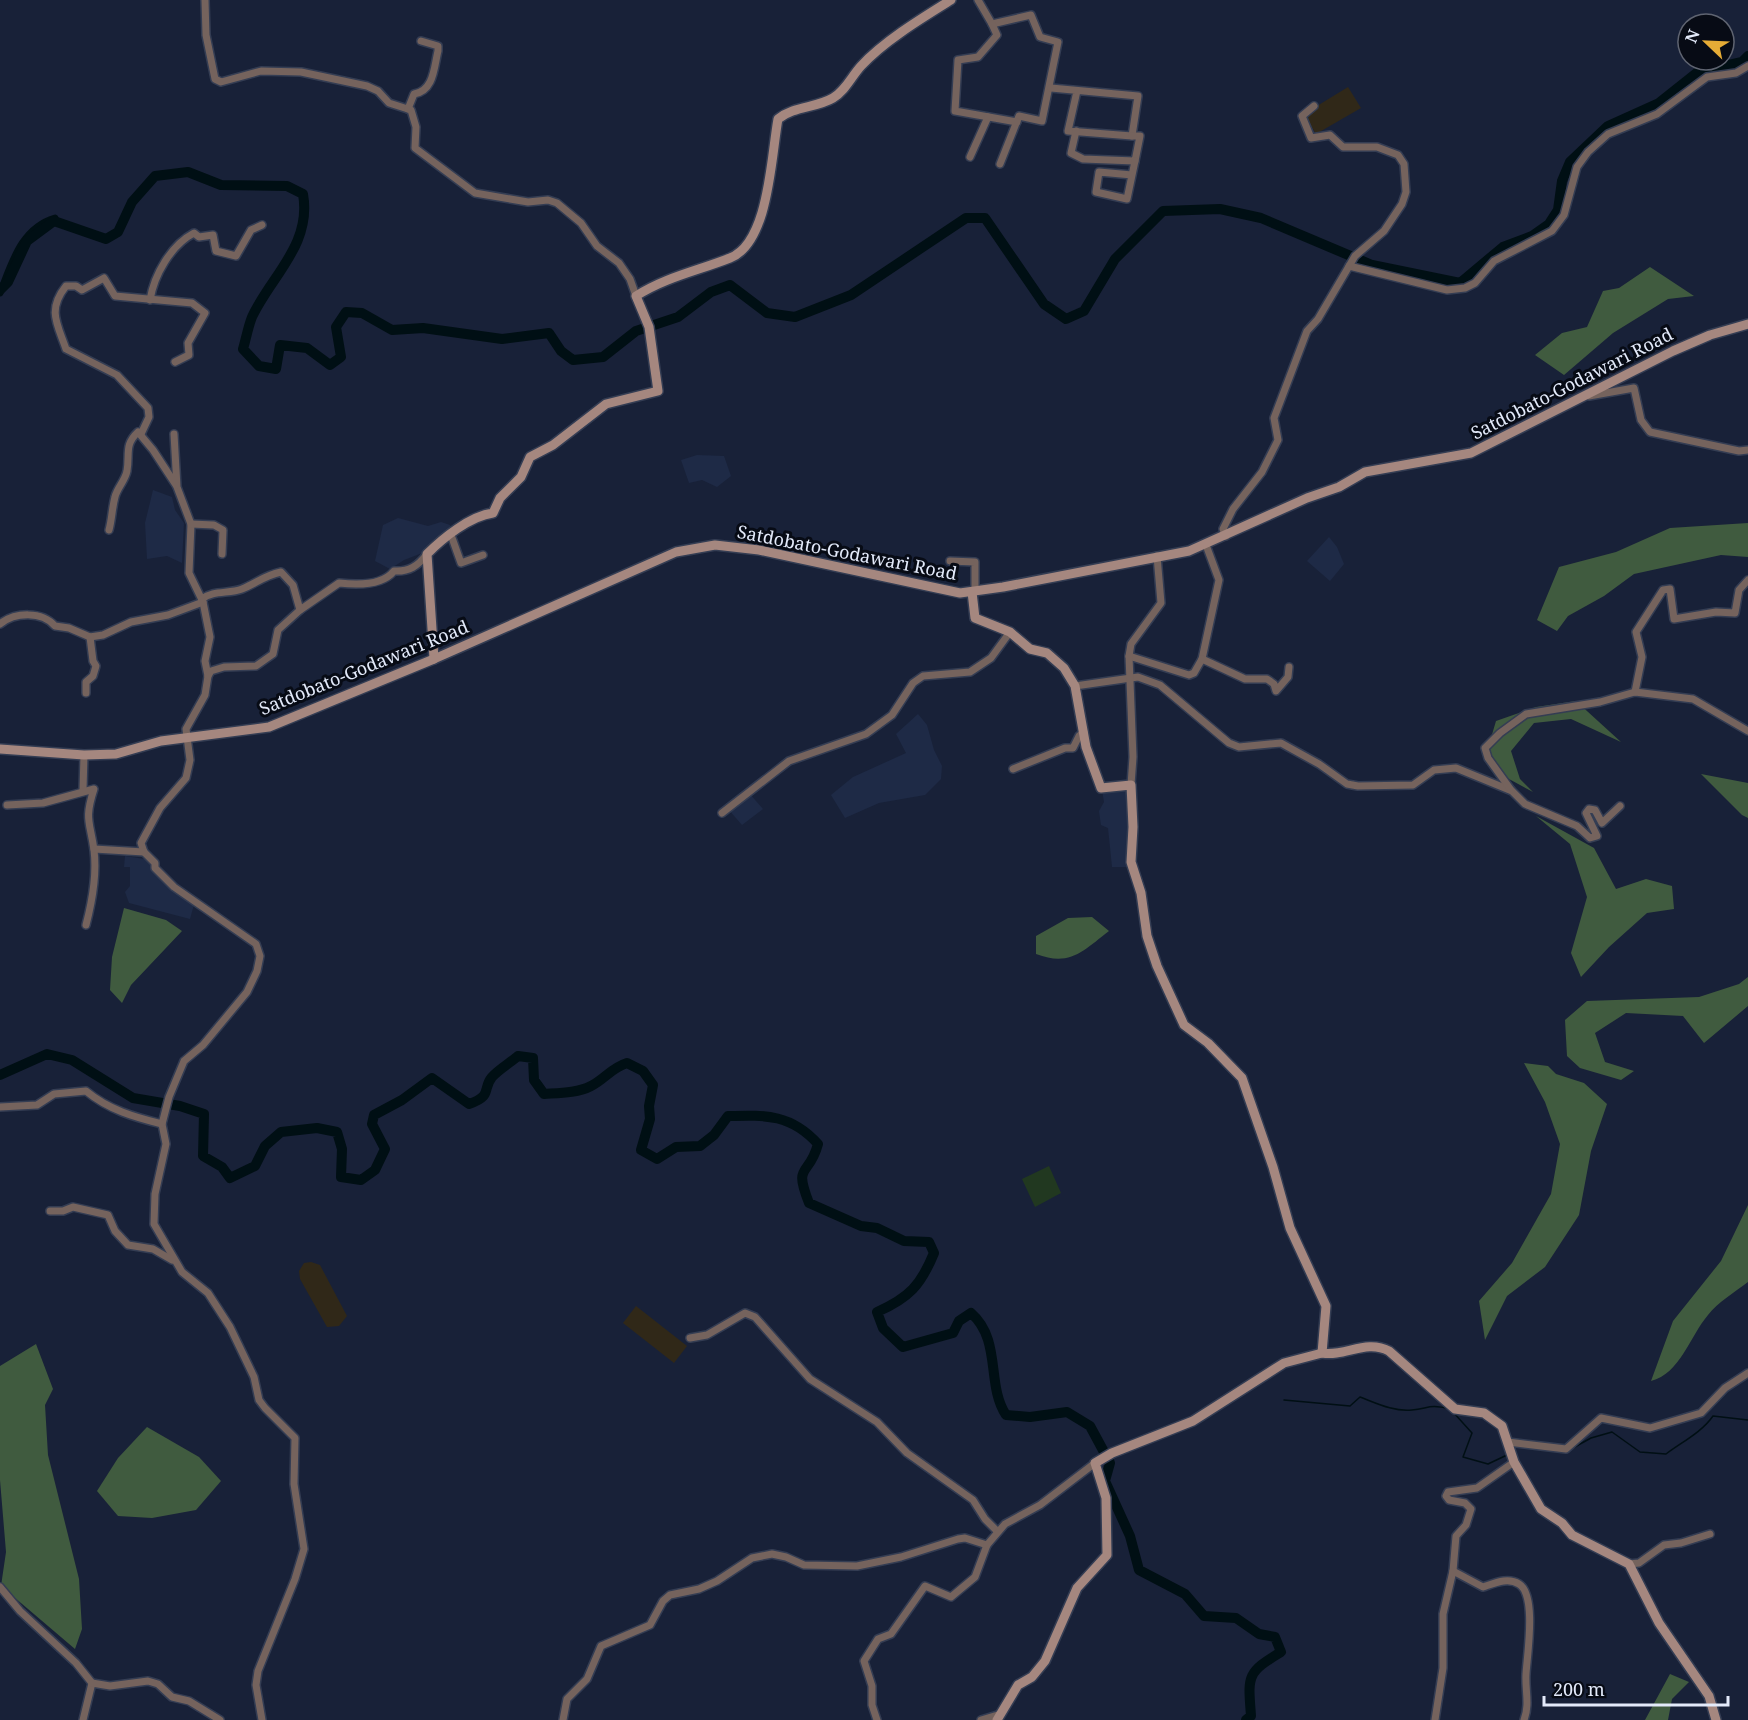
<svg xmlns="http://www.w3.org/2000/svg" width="1748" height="1720" font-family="'Noto Serif',serif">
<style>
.built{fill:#1e2a46}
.industrial{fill:#302818}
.green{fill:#213820}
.forest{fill:#405b3f}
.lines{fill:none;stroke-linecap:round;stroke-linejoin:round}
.stream{stroke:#000f14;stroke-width:1.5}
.canal{stroke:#000f14;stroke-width:7}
.river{stroke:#000f14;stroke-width:10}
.street-casing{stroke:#343d53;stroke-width:10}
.secondary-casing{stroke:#343d53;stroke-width:12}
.street{stroke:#75635d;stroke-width:7}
.secondary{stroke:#a5877f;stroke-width:9}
.labels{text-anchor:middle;stroke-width:6;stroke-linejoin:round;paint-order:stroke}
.street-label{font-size:18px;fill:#e3eafa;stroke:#070b15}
</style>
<rect width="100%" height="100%" fill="#182138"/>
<g class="built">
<polygon points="697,455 724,456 731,476 717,487 702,480 689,483 681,460"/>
<polygon points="153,490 172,497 175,510 184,523 182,563 167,556 147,559 145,523"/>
<polygon points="398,518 428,526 441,522 450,525 453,532 425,552 404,560 390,569 375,561 383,525"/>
<polygon points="1329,537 1337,547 1344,564 1330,581 1307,561"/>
<polygon points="918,714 927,725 934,750 942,766 941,779 925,795 879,803 845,818 831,795 853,777 906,753 896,734"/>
<polygon points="1130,788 1129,867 1112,867 1108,828 1101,825 1099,811 1104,802 1102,790"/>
<polygon points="749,793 763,809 742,825 729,810"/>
<polygon points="125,856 145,859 195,901 190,919 129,903 125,892 130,886 130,867 124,867"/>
</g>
<g class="industrial">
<polygon points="1348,87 1361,108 1316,134 1304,114"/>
<polygon points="311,1262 320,1265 347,1316 339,1326 327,1327 300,1279 299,1271 304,1263"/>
<polygon points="636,1306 687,1346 674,1363 623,1323"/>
</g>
<polygon class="green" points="1049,1166 1061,1193 1035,1207 1022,1179"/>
<g class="forest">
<polygon points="1650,267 1694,296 1668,299 1613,333 1564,375 1535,355 1562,333 1587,327 1603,291 1619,288"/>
<polygon points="1748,523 1748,557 1721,555 1634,574 1604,596 1568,616 1557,631 1537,620 1559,567 1616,552 1670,528"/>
<polygon points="1576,701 1621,742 1571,719 1534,723 1511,751 1520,779 1533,792 1509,779 1485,758 1496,721 1536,707"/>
<polygon points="1701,774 1748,783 1748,818 1742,815"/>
<polygon points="1536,816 1594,848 1616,889 1646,879 1672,886 1674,909 1647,913 1609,947 1581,977 1571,953 1587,897 1570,844"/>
<polygon points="124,908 166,920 182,931 131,985 122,1003 110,990 112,957"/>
<path d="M1092 917 1109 931C1083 951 1070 967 1036 954V936L1068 918Z"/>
<polygon points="1748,977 1748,1006 1704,1043 1683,1016 1626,1013 1595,1033 1605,1062 1634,1071 1621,1080 1580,1068 1567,1056 1565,1020 1587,1001 1699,997 1739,984"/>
<polygon points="1524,1063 1548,1066 1556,1074 1584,1083 1607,1104 1591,1151 1579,1215 1545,1267 1507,1296 1485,1340 1479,1301 1512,1263 1551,1194 1560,1144 1545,1102"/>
<path d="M1748 1205V1282C1735 1292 1718 1302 1708 1315 1690 1336 1680 1374 1651 1381L1673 1321 1721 1261Z"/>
<polygon points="36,1344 53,1389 45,1405 48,1455 79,1579 82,1629 75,1649 1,1586 6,1552 0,1480 0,1366"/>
<polygon points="147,1427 199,1457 221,1481 196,1510 152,1518 118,1516 97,1491 118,1458"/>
<polygon points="1670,1674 1689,1682 1672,1699 1668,1720 1645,1720"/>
</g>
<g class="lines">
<g class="stream">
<path d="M1284 1400 1350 1406 1360 1397C1376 1403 1394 1412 1412 1410 1430 1408 1429 1404 1450 1409"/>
<polyline points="1453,1412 1472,1433 1463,1457 1488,1464 1507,1455"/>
<path d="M1571 1449 1591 1438 1612 1432 1640 1452 1666 1454C1682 1442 1702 1432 1713 1416L1748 1420"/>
</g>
<path class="canal" d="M0 293C12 263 21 228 55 218"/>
<g class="river">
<path d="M0 290 8 282 27 241 54 221 106 239 118 232 132 202 155 176 188 172 221 185 287 186 303 194C312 245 271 276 252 317 248 327 246 339 243 349L259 366 276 369 280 345 307 348 330 365 341 357 336 327 346 312 362 313 392 330 423 328 502 339 549 333 561 351 573 360 603 357 636 331 678 317 711 292 730 285 767 313 795 317 851 295 966 218H985L1044 304 1066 319 1084 311 1115 259 1163 211 1220 209 1261 218 1372 265 1460 283 1503 247 1532 236 1549 224 1558 210 1562 181 1570 162 1608 126 1659 103 1698 72 1742 62 1748 56"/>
<path d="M0 1075 47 1054 72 1060 133 1098 180 1106 204 1114 203 1156 222 1167 230 1178 255 1166 265 1146 281 1132 317 1128 337 1132 342 1149 341 1177 361 1180 375 1170 385 1149 372 1124 374 1115 402 1100 432 1078 469 1104C493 1096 482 1089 492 1077 499 1069 510 1063 518 1056L533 1058 534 1080 544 1094C559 1093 578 1093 591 1086 605 1079 611 1068 627 1063L643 1071 653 1085 649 1106 650 1119 641 1150 657 1159 676 1147 700 1146 714 1135 728 1116C766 1115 791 1114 818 1144 809 1178 793 1162 809 1203L861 1226 877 1228 904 1241 929 1242 934 1253C921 1285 909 1298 877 1312L883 1328 903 1347 953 1333 959 1321 971 1313C1002 1340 986 1385 1006 1415L1030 1417 1067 1412 1090 1426 1110 1463 1105 1481 1130 1536 1139 1570 1185 1594 1204 1616 1236 1618 1259 1634 1275 1637 1281 1652C1246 1673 1248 1676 1251 1716L1246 1720"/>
</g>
<defs>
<g id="street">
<polyline points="205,0 206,35 215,79 221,82 261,71 301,72 367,86 378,91 389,103 411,110 416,127 415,148 475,193 528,202 548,200 557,203 581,223 597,246 619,263 630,279 636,296"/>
<polyline points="978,0 992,24 1031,15 1040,37 1058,42 1042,121 1019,116 1000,164"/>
<polyline points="992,24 997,35 978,57 958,60 955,111 1017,122"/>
<polyline points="1051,88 1138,96 1132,136 1068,131 1077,91"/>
<path d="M408 109 414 94C434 91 434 67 438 51V46L421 41"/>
<polyline points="1076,131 1071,153 1083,159 1135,161 1140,136 1132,136"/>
<polyline points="970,157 988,117"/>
<polyline points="1132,175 1099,172 1096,192 1127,199 1135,161"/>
<polyline points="1349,266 1447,290 1465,288 1475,283 1494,261 1552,231 1564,215 1577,167 1588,152 1608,134 1657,114 1707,77 1736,73 1748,66"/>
<path d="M150 300C154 275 171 245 194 233L199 237 213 235 216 251 236 256 251 230 262 225"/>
<polyline points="1589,396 1634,388 1641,420 1650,432 1739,451 1748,450"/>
<path d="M141 434 149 417 148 408 117 375 66 349C57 323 47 310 66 286H76L82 290 104 278 115 296 192 303 205 313 188 343 189 355 175 362"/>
<polyline points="174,434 177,487 191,524 189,573 203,602 210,637 205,661 208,676 205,695 186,729 190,760 186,778 160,808 141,843 144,852 155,863 155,868 174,887 256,944 260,956 257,971 247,992 203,1045 184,1061 169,1097 162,1124 166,1144 155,1194 154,1224 182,1272 208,1293 230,1327 254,1377 259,1400 265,1408 295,1438 294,1484 304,1549 295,1579 258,1671 256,1685 262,1720"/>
<polyline points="191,524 214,525 223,530 222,554"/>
<path d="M109 530C112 519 112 508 115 497 117 488 125 481 127 471 130 454 124 445 138 432L153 450 176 485"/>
<polyline points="451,535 461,563 483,555"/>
<polyline points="1226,536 1223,529 1233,509 1262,472 1278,440 1274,418 1307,331 1318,319 1355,256 1384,231 1402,204 1406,192 1404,164 1398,155 1377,147 1343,147 1330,135 1311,138 1302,116 1314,106"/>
<polyline points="950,561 975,562 975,591"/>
<path d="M202 599C213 590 229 594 242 589 257 583 263 576 281 572L293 585 300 610 278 630 273 654 256 666 224 667 211 671 208 676"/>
<path d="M300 610 339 583C356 585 382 586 394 571 409 572 418 566 427 554"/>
<path d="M0 624C15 612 42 611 55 626L69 628 90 637 103 635 131 622 168 615 203 602"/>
<polyline points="1129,656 1189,675 1194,673 1202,659 1219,580 1206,545"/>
<polyline points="1202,659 1245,679 1267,679 1274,684 1276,691 1288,677 1289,667"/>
<polyline points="1075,686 1138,677 1160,685 1229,743 1239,747 1281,743 1319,764 1347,784 1358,786 1413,785 1434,770 1456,768 1512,791 1525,804 1577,826 1590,838 1597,836 1586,813 1589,809 1595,810 1602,823 1620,806"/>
<polyline points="1635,692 1642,657 1636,632 1663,590 1670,589 1674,619 1716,612 1735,613 1739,590 1748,580"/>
<polyline points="86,693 86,682 93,676 96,666 93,661 90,637"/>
<polyline points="1013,769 1065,748 1073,748 1079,736 1084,732"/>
<polyline points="1131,785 1133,757 1129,656 1131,644 1161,603 1157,556"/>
<polyline points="83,790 84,755"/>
<polyline points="1511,790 1488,758 1485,748 1500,733 1526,714 1600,702 1635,692 1693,699 1748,731"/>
<path d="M7 805 43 803 94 789C84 820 90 821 94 850 97 874 92 902 86 925"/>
<polyline points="722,813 789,761 866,734 892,715 913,683 923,676 970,672 991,658 1010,632"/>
<polyline points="94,849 144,852"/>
<path d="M0 1107 37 1105 54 1094 86 1091C109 1110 134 1117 162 1124"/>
<polyline points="50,1211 63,1211 73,1207 108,1215 115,1231 128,1245 153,1249 172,1260"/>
<polyline points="690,1338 707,1335 745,1313 755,1317 810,1379 877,1422 907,1453 973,1500 985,1519 997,1531"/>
<polyline points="1508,1442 1566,1449 1601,1418 1650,1428 1701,1413 1725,1388 1748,1373"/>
<polyline points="1629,1564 1639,1563 1664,1545 1681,1543 1710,1534"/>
<path d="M1453 1571 1483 1587C1495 1583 1508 1577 1519 1584 1537 1595 1527 1656 1526 1674 1525 1691 1530 1704 1524 1720"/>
<polyline points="0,1587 20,1611 76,1663 92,1683 83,1720"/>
<polyline points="92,1683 110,1686 148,1681 158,1684 172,1697 189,1701 220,1720"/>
<polyline points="563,1720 567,1699 587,1679 601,1646 650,1625 663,1601 670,1595 699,1589 717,1581 752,1558 772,1554 786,1557 804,1565 857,1566 901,1557 958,1539 965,1538 987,1545 1005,1524 1040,1505 1095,1463"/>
<polyline points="877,1720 872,1705 872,1686 864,1661 878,1639 891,1634 925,1586 951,1597 975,1577 987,1545"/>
<polyline points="981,1720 1001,1714"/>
<polyline points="1435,1720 1443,1668 1443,1614 1453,1571 1456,1536 1466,1525 1471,1509 1465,1503 1449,1500 1446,1496 1448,1492 1477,1488 1514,1462"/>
</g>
<g id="secondary">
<path d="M972 592 975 618 1010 632 1030 649 1047 653 1064 668 1075 686 1086 747 1101 788 1131 785 1133 827 1131 862 1141 893 1147 936 1157 966 1184 1025 1208 1043 1242 1078 1273 1167 1290 1228 1326 1306 1322 1353C1345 1357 1366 1339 1389 1351L1455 1409 1484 1413 1502 1426 1514 1462 1541 1509 1562 1523 1572 1535 1629 1564 1659 1623 1709 1696 1716 1720"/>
<path d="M434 659 427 554C443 538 470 516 493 513L500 498 521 477 530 457 553 445 606 404 658 391 649 327 636 296C666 277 697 271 730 258 769 243 771 157 778 119 794 106 816 108 833 98 846 90 851 77 861 66 884 41 922 18 951 0"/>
<polyline points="0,749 84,755 116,754 161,741 269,727 434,659 676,552 715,545 759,550 960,593 1003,587 1189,551 1307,498 1339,487 1365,472 1471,453 1673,351 1710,335 1748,324"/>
<polyline points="997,1720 1018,1685 1032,1677 1045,1661 1077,1588 1107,1555 1106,1498 1095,1463 1112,1453 1193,1421 1284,1363 1322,1353"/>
</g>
</defs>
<use href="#street" class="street-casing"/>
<use href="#secondary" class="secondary-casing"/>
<use href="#street" class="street"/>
<use href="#secondary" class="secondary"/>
</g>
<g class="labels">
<g class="street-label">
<text transform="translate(1572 384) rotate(-27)" y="6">Satdobato-Godawari Road</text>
<text transform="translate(847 553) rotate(11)" y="6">Satdobato-Godawari Road</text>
<text transform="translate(364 668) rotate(-22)" y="6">Satdobato-Godawari Road</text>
</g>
</g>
<g transform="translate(1706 42) rotate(293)"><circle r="28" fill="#070b15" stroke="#5f6471" stroke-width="1.5"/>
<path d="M0-4.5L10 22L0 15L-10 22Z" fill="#e6ac36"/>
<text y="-9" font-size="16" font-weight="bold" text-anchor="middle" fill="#e3eafa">N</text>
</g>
<path d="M1544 1696v9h184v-9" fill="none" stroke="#e3eafa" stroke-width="3"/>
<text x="1553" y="1696" font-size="18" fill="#e3eafa" stroke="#070b15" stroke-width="4.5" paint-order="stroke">200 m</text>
</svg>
